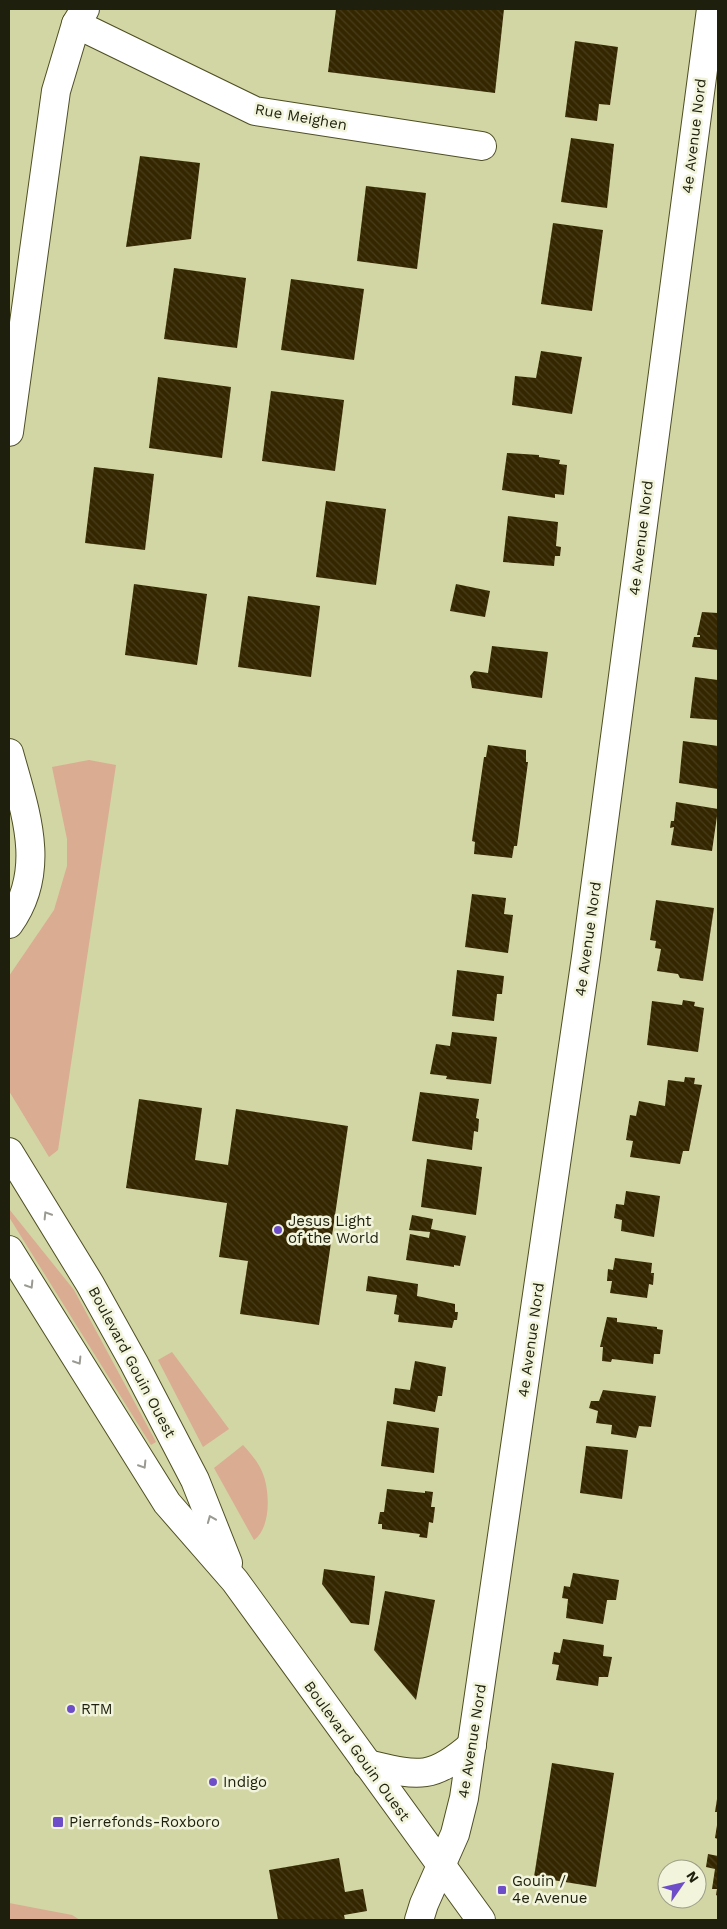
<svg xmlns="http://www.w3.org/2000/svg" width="727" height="1929" font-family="'Work Sans',sans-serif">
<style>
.grass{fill:#daac92}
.building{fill:url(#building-back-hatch)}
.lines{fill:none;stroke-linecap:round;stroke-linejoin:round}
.street-casing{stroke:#4e4f22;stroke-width:30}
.secondary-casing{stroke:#4e4f22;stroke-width:30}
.street{stroke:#fff;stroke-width:28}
.secondary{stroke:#fff;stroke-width:28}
.oneway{stroke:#9a9a92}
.poi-dot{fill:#6d4ec8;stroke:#f2f4db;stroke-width:2}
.labels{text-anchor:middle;stroke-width:5;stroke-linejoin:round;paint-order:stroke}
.street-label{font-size:15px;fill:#1e1f0c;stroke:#f2f4db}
.poi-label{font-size:15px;fill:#1e1f0c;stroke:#f2f4db;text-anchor:start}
</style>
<defs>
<pattern id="building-back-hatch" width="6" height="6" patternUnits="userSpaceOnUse" patternTransform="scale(1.25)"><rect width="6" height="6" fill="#342700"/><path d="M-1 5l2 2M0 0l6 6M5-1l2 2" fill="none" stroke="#483d1b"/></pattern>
</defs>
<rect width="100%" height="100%" fill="#d2d5a4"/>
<g class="grass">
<polygon points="89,760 116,765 58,1150 49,1157 9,1091 9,976 54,910 67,866 67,839 52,767"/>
<polygon points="9,1209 74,1290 156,1442 151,1445 9,1217"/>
<polygon points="172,1352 229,1429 203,1447 158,1360"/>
<path d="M243 1445C251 1454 259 1463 263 1474 270 1492 271 1528 254 1540L214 1468Z"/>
<polygon points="9,1903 72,1915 80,1920 9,1920"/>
</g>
<g class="building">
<polygon points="336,9 504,9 495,93 328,72"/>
<polygon points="575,41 618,47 610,105 599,104 597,121 565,117"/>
<polygon points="571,138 614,144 607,208 561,202"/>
<polygon points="140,156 200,163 191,239 126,247"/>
<polygon points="366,186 426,193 417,269 357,261"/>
<polygon points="553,223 603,230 592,311 541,304"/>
<polygon points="174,268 246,278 237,348 164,339"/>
<polygon points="291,279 364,289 354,360 281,350"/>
<polygon points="541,351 582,357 572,414 512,405 515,376 536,378"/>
<polygon points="158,377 231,387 222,458 149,448"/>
<polygon points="271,391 344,400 335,471 262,461"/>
<polygon points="507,453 539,455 539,457 560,460 559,464 567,465 564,495 555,494 555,498 502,490"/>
<polygon points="94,467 154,474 145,550 85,543"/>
<polygon points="326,501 386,509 376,585 316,577"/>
<polygon points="508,516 558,522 556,546 561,547 560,556 555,556 554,566 503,562"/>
<polygon points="134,584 207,594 197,665 125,655"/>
<polygon points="456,584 490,591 485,617 450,611"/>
<polygon points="248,596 320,606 311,677 238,667"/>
<polygon points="702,612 718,613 718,650 692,647 694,637 700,637 700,635 697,635"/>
<polygon points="492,646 548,652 542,698 472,688 470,676 474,671 488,673"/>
<polygon points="695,677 718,680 718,720 690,718"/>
<polygon points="683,741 718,746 718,789 679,783"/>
<polygon points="488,745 526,750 526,762 528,762 517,846 514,846 512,858 474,854 475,842 472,841 484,757 486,757"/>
<polygon points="676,802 718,809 712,851 671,845 674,827 670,828 671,821 674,821"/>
<polygon points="472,894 506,898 504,914 513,915 508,953 465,947"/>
<polygon points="656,900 714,908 703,981 680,978 678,974 657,971 661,949 655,948 656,941 650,940"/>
<polygon points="457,970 504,976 502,994 497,994 494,1021 452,1016"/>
<polygon points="683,1000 695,1002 694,1006 704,1008 698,1052 647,1045 652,1001 682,1005"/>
<polygon points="452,1032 497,1037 491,1084 446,1079 447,1076 430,1074 436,1044 450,1046"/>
<polygon points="685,1077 695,1078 694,1084 702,1085 689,1151 683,1151 680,1164 630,1157 633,1141 626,1140 630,1115 636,1116 639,1101 665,1106 668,1080 684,1082"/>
<polygon points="420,1092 479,1099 476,1118 479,1119 478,1132 474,1131 472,1150 412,1141"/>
<polygon points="139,1099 202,1108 195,1160 228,1165 236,1109 348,1126 319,1325 240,1314 248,1261 219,1257 227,1203 126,1188"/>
<polygon points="427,1159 482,1167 476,1215 421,1207"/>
<polygon points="626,1191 660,1196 654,1237 621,1231 622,1220 614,1218 616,1204 624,1205"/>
<polygon points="412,1215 433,1219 431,1229 466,1236 460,1266 454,1265 454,1267 406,1260 410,1234 429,1238 430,1232 409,1230"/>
<polygon points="615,1258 652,1263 651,1273 654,1273 653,1285 649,1284 647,1298 610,1293 612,1281 607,1281 608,1269 613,1270"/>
<polygon points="368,1276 418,1284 417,1296 455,1304 455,1312 458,1312 457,1320 454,1320 452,1328 398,1322 399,1315 394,1314 397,1295 366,1291"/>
<polygon points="607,1317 617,1318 617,1322 657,1327 657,1329 663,1330 660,1354 654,1354 653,1364 612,1359 611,1362 602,1361 603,1347 600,1347"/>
<polygon points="415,1361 446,1367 442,1396 438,1396 435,1412 393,1404 395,1388 410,1390"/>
<polygon points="603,1390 656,1396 651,1427 639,1426 636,1438 611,1434 612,1425 596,1423 598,1411 589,1408 591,1401 599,1401"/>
<polygon points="387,1421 439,1428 434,1473 381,1466"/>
<polygon points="586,1446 628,1450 622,1499 580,1493"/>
<polygon points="387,1489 425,1493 425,1491 433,1492 431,1507 435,1507 433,1523 429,1522 427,1538 419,1537 420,1534 382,1529 382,1524 378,1524 380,1512 384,1512"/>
<polygon points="324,1569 375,1576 369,1625 351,1623 322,1584"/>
<polygon points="573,1573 619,1580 616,1600 607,1600 603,1624 566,1618 568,1599 562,1598 564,1586 570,1587"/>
<polygon points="385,1591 435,1600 416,1700 374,1650"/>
<polygon points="563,1639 604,1645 603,1656 612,1657 608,1677 599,1677 598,1686 556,1680 559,1665 552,1664 554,1652 560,1653"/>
<polygon points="552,1763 614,1773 596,1887 534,1877"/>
<polygon points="717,1799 718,1799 718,1812 715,1812"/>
<polygon points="717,1825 718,1825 718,1839 715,1838"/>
<polygon points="708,1854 718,1856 718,1896 716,1895 717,1889 712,1889 715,1869 706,1867"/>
<polygon points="339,1858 345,1892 363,1889 367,1911 344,1915 345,1920 278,1920 269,1870"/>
</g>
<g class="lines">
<defs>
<g id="street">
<polyline points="76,24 255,111 482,146"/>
<polyline points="9,432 56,91 76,24 85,9"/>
<path d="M9 753C25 811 48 870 9 924"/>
<polyline points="419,1920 424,1904 455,1834 464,1798 586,957 711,9"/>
</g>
<g id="secondary">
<polyline points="9,1152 90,1284 134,1363 195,1480 228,1563"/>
<polyline points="9,1250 167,1503 235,1581 481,1920"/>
<path d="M367 1764C418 1776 431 1781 472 1745"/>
</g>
</defs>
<use href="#street" class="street-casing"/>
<use href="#secondary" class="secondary-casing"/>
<use href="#street" class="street"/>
<use href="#secondary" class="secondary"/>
</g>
<defs><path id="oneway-chevron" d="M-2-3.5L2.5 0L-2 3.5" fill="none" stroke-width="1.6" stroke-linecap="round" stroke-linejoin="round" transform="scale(1.25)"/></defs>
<g class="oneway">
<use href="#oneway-chevron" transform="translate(47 1215) rotate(-122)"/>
<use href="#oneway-chevron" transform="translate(30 1285) rotate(58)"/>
<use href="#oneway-chevron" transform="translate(78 1361) rotate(58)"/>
<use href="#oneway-chevron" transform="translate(143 1465) rotate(58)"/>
<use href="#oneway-chevron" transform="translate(211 1519) rotate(-112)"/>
</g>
<g class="poi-dot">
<circle cx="278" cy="1230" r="5"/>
<circle cx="71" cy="1709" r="5"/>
<circle cx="213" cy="1782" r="5"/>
<rect x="52" y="1816" width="12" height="12" rx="2.5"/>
<rect x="497" y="1885" width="10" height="10" rx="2.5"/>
</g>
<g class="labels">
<g class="street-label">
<text transform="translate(301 117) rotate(10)" y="5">Rue Meighen</text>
<text transform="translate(694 136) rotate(-83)" y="5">4e Avenue Nord</text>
<text transform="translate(641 538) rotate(-83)" y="5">4e Avenue Nord</text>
<text transform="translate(588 939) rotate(-82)" y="5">4e Avenue Nord</text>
<text transform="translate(531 1340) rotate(-82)" y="5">4e Avenue Nord</text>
<text transform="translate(132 1362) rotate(62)" y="5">Boulevard Gouin Ouest</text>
<text transform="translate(472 1741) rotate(-81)" y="5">4e Avenue Nord</text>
<text transform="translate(357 1751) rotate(54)" y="5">Boulevard Gouin Ouest</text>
</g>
<g class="poi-label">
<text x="288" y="1226">Jesus Light<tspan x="288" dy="17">of the World</tspan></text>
<text x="81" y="1714">RTM</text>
<text x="223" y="1787">Indigo</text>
<text x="69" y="1827">Pierrefonds-Roxboro</text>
<text x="512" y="1886">Gouin /<tspan x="512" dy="17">4e Avenue</tspan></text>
</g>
</g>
<rect width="727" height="1929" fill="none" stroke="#1e1f0c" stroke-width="20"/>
<g transform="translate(682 1884) rotate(56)"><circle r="24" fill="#f2f4db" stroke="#9d9f88"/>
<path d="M0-4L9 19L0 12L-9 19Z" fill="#6d4ec8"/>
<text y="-8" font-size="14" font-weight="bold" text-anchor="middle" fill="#1e1f0c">N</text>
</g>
</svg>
